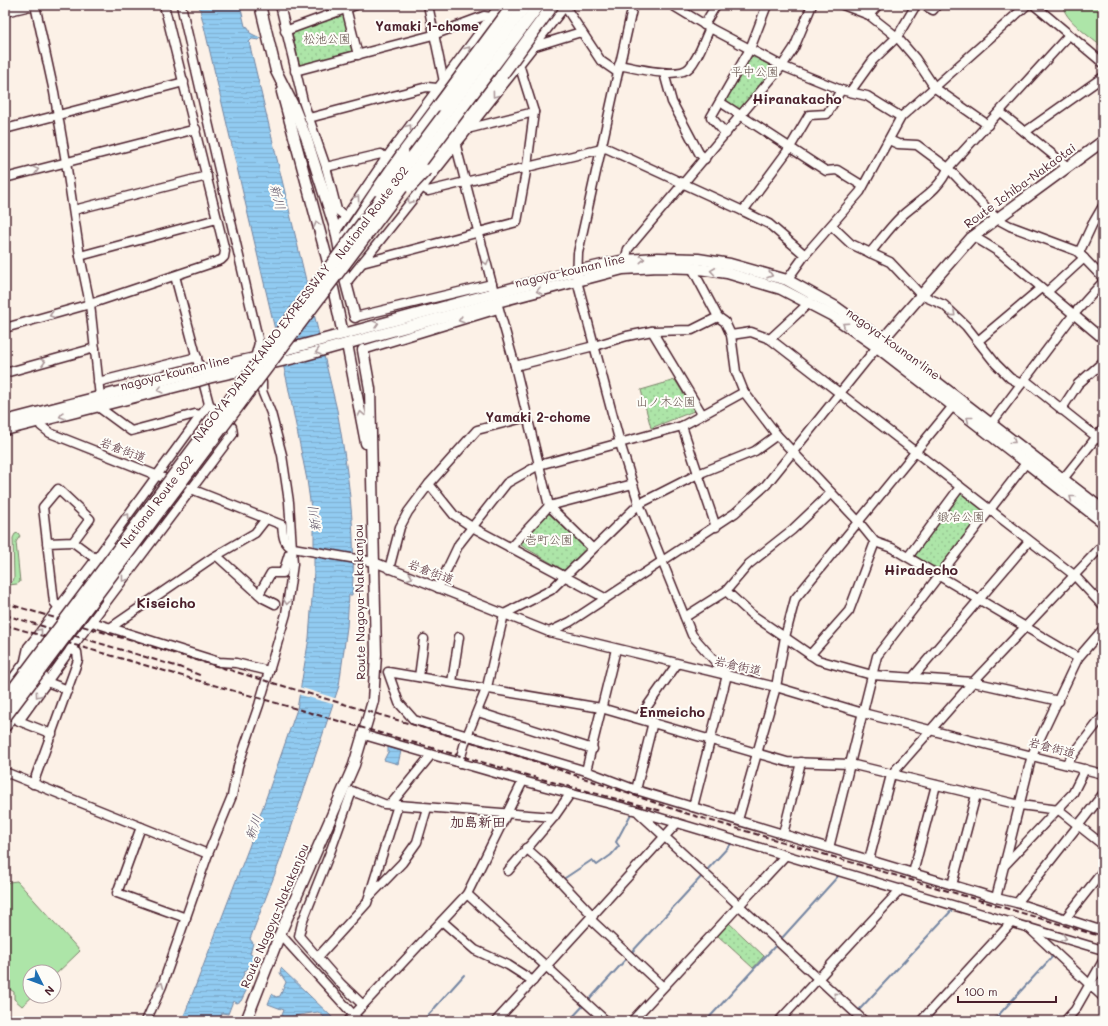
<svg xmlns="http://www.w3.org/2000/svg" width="1108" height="1026" font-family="Mali,'Klee One',sans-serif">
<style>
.grass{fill:#ade5a8;stroke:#7c826a}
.park{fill:url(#park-dots);stroke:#7c826a}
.water{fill:url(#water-rules);stroke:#7586a2}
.pier{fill:#fcf1e7}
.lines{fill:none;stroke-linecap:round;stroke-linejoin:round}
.stream{stroke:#7586a2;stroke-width:2}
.minor-casing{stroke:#4a1f2b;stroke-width:11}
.major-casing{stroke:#4a1f2b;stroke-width:13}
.highway-casing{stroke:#4a1f2b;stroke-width:14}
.minor{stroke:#fdfcf7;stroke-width:8}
.major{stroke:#fdfcf7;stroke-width:10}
.highway{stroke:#fdfcf7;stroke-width:11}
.rail{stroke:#4a1f2b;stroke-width:2;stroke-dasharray:6 3;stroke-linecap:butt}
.major-bridge-casing{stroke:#4a1f2b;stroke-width:13;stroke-linecap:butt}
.highway-bridge-casing{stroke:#4a1f2b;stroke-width:14;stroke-linecap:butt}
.major-bridge{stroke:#fdfcf7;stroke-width:10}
.highway-bridge{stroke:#fdfcf7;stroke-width:11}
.oneway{stroke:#ac999b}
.labels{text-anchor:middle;stroke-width:4;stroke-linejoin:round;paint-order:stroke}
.park-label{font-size:12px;fill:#63504a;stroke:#fdfcf7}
.street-label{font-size:12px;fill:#4a1f2b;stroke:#fdfcf7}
.neighbourhood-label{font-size:13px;font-weight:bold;fill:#4a1f2b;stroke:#fdfcf7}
.water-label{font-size:13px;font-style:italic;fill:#5f5366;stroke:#fdfcf7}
.quarter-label{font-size:14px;font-weight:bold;fill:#4a1f2b;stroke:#fdfcf7}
</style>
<defs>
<pattern id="park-dots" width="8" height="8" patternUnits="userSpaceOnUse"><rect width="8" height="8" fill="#ade5a8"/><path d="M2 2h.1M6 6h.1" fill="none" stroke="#96c491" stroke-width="1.8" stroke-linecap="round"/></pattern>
<pattern id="water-rules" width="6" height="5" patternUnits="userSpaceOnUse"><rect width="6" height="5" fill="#91cbf1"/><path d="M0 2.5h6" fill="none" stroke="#7faecf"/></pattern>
</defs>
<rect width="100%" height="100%" fill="#fcf1e7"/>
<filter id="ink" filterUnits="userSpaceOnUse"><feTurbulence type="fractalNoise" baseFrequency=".025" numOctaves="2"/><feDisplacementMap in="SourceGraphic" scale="8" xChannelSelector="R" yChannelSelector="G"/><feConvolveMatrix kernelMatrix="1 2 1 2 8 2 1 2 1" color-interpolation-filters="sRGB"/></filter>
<g filter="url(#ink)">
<g class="grass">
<path d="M1063 5H1103V48C1092 38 1063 19 1063 5Z"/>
<polygon points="18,533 20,536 16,542 20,582 17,584 9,585 14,579 13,538 15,534"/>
<polygon points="17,881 80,951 54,976 54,972 30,972 30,996 33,996 22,1006 14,999 14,992 5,986 5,886 9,882"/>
</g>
<g class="park">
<polygon points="343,14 352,51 300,66 292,32"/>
<polygon points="750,55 775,68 739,111 724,102"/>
<polygon points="675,380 694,411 651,428 641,390"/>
<polygon points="960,494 962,494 983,510 983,514 939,570 937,571 914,557 914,554"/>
<polygon points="548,513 587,549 565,571 519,544"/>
<polygon points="728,922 764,956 753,968 717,935"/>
</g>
<g class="water">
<path d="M199 5H240L245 26 248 27 250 33 260 38 259 40 252 39 249 42 337 410C348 472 357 532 352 595H349L347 627 339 686 281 858 250 939 253 943 250 954 257 957 253 967H250L245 971 241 981 248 987 241 1001 237 1003 233 1001 228 1014 222 1013 219 1021H182L249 847 297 709 309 638 314 571V529L307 480 287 381Z"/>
<polygon points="388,747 401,751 398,764 384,760 388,752"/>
<polygon points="281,968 336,1021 329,1021 318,1012 281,1018 284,1010 268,1004 272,994 276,997 280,996 286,982 280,973"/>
</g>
<polygon class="pier" points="299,687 338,699 336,705 297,694"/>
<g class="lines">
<g class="stream">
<polyline points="707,870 731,844"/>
<polyline points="562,880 592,860 597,865 611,855 619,846 616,842 631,814"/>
<polyline points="782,938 840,874"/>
<polyline points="631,953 702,876"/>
<polyline points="589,1000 627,958"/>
<polyline points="859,1010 953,909"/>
<polyline points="423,1021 464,975"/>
<polyline points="569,1021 584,1005"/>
<polyline points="706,1021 776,945"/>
<polyline points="849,1021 854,1016"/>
<polyline points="993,1021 1053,956"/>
</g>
<defs>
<g id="minor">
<polyline points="35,5 54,92 66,162 80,256 90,304 100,397"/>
<polyline points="181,5 259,343 255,358"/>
<polyline points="280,5 303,101 326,167 337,210 345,216"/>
<polyline points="428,5 444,82"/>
<polyline points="564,5 601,61 617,72"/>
<polyline points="633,5 578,253 577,281 620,443 639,504 692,635 727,675"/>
<polyline points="672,5 710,28 782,66 841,90 867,96 901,117"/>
<polyline points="843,5 869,15 897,37 915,58 935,88 988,125"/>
<polyline points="923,5 933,10 937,5"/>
<polyline points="1034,5 1103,63"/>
<polyline points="346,8 358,55"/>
<polyline points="5,12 35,5"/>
<polyline points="869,15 878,5"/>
<polyline points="704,25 716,5"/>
<polyline points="285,31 356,5"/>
<polyline points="532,47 581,32"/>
<path d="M619 65C635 68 679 80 690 67 699 57 704 40 710 28"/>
<polyline points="295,71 433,35 484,16 491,17"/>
<polyline points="664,73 672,102 699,153 705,159"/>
<polyline points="850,92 873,60 897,37 916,5"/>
<polyline points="720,102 826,171 837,170 863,186"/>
<polyline points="1000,112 1068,167"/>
<polyline points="309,118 427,87 437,88"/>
<polyline points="471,128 534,112"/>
<polyline points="5,129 184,82"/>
<polyline points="1025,132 1103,77"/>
<polyline points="726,134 711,117 750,49 767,5"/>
<polyline points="889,140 898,144 917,145 948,168 997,219 1010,226 1077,251 1103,278"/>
<polyline points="455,142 494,292"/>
<polyline points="326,167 381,154 399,169"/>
<polyline points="5,178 196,129"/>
<polyline points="411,179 428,191 606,148 743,211 769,224 805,255"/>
<polyline points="74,210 207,176"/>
<polyline points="743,211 789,149 809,115 827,114 841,90"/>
<polyline points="832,226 851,244 890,262 921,295 944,305 966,326 996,364 1010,378 1021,384"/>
<polyline points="336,231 386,158 500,5"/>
<polyline points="973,236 999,252 1103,339"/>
<path d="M870 253C881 240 892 224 905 213 920 200 941 188 948 168L1069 35"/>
<polyline points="1079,253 1092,225 1103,206"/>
<polyline points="80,256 217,219"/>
<polyline points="625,260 628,249 782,66 794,48 812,5"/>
<polyline points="362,263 517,222 527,166 534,112 519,64"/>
<polyline points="692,268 718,317"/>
<polyline points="787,280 805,255 860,192 901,117 1027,5"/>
<path d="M346 283C420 191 493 98 566 5"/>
<polyline points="1047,292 1084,258"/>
<polyline points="497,302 515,366 549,506 592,548"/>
<polyline points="355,317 492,284"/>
<polyline points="5,328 90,304 221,260 224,257 225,251 164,5"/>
<polyline points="652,331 702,414"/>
<polyline points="731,335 751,332 770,339 1074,575 1103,606"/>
<polyline points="770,339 810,302"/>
<polyline points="978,341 1041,288"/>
<polyline points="363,350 498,309"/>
<polyline points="515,366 594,346 627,336 652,331 692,330 718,317 725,322 731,335 736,372 744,392 777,435 858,521 875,542 892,548 1078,658"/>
<polyline points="5,373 95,348"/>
<polyline points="1025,380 1103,442"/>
<polyline points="98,382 197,357"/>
<polyline points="97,406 131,431 195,414 201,415"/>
<polyline points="1061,410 1078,384 1103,362"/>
<path d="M40 422 41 426 50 433 282 525C283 535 283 544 293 548L374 562 549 632 776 687 863 713 1103 774"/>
<polyline points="991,424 1074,314 1103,282"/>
<polyline points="682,426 716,527"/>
<polyline points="1063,479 1103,429"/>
<polyline points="429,484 454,515 472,527 605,598"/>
<polyline points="73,542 96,559"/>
<polyline points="47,543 73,542 90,519 58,489 43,507 54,602 59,608"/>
<polyline points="510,548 549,506 633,484"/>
<polyline points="217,556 263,598 275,604"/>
<polyline points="908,557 960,487"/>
<polyline points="389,569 400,527 408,512 429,484 477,430 527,417"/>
<polyline points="438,588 459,544 507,483 539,465 682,426 744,392"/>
<polyline points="726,591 751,614 818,660 872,675 973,682 1059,701"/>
<polyline points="259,594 271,573 283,573 289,554"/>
<polyline points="685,617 726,591 749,564 792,530 831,493"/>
<polyline points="92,622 219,662 236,663 269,671"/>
<polyline points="110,628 212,558 255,533 266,519"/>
<polyline points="549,632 570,622 735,513 766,485 877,347"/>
<polyline points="810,655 849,611 875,542"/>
<polyline points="24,665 28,647 33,641 96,559 209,404"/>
<polyline points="419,677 424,639"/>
<polyline points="912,678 1029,541"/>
<polyline points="47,682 68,690"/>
<polyline points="452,682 459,637"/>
<polyline points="478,712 593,749"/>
<polyline points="639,718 677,664"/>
<polyline points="52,734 19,721 70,650 233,434 232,427 209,404 175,276"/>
<polyline points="364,735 523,781 637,811 1103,950"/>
<polyline points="459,763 467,736 487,687 504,614 551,590 639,504 698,474 755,451 777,435"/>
<polyline points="1066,764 1103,716"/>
<polyline points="586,771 616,649"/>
<polyline points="5,772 208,854"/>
<polyline points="33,784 78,660 77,652 70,650"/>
<polyline points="636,790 653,722"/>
<polyline points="391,804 431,755"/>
<polyline points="693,807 727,675"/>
<polyline points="639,813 864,1021"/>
<polyline points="738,820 776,687 785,637 795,599 953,406"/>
<polyline points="141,827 117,893 186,918"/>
<polyline points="783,834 801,762"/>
<polyline points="1103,845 1059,810 1020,805 850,764 787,762 601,708 388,672 399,703 414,720 586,771 636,790 996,898 1017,903 1103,931"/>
<polyline points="526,848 543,863 593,916"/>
<polyline points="829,848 877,656 1026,463"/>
<polyline points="869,860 891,775 973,682 1103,545"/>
<polyline points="1005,865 1073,793 1085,769"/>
<polyline points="508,871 554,817 570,794"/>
<polyline points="913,873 936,785"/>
<polyline points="952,885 976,795"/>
<polyline points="467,894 606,1021"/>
<polyline points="370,896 402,863 417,842 427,808"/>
<polyline points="996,898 1032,755 1078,658 1103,629"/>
<polyline points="1017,903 1103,794"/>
<polyline points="590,919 663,987"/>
<polyline points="1065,919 1103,871"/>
<polyline points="442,921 475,950 508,965 533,981"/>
<polyline points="1028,927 1103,997"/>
<polyline points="280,934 359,1021"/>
<polyline points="318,957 367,903 398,805"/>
<polyline points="1094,989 1103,980"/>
<polyline points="363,1005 341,984 299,936 302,923 331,850 352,791 384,804 398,805 554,817"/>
<polyline points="146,1021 162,986 208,854 232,796 238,766 259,705 286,614 293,564 289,502 282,455 271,413 262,391 262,382"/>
<polyline points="348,1021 467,894 523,781"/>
<polyline points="496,1021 677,823"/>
<polyline points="632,1021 785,856"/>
<polyline points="779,1021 901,889"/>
<polyline points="921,1021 1012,922"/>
<polyline points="1065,1021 1075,1010 1103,961"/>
</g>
<g id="major">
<polyline points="260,5 276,71 294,107 306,137 336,231 346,283 355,317"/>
<polyline points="282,92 328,262"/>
<polyline points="333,288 343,334"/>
<polyline points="347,344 366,443"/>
<polyline points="878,345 971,238 1103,141"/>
<polyline points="206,369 255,358 576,271 625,260 658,258 698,259 730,264 787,280 836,307 882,340 1103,510"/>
<polyline points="208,378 295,358 497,302 623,269 658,267 692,268 727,273 781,289 831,315 877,347 1103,522"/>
<polyline points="5,421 195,372"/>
<polyline points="5,430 198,381"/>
<polyline points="246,1021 280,934 354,765 373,701 376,654 370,389 363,350"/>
</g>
<g id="highway">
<polyline points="504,60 546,5"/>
<polyline points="403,153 439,105"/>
<polyline points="426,170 448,146 502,75"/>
<polyline points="344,240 377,190"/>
<polyline points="104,594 137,550"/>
<polyline points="5,691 121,537"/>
<polyline points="5,726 42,677"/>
</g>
</defs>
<use href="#minor" class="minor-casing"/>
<use href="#major" class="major-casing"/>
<use href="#highway" class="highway-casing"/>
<use href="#minor" class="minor"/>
<use href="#major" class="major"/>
<use href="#highway" class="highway"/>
<g class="rail">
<polyline points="5,603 528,759 685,813 1103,937"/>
<polyline points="5,615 179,667 202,676"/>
<polyline points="5,625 530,776 662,811"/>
</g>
<defs>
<g id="major-bridge">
<polyline points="195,372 206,369"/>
<polyline points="198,381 208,378"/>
</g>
<g id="highway-bridge">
<polyline points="502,75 553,5"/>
<polyline points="439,105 513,5"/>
<polyline points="410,187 426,170"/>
<polyline points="377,190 403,153"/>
<polyline points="5,700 526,5"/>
<polyline points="5,717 539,5"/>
</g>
</defs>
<use href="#major-bridge" class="major-bridge-casing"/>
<use href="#highway-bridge" class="highway-bridge-casing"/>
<use href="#major-bridge" class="major-bridge"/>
<use href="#highway-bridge" class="highway-bridge"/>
</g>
<defs><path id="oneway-chevron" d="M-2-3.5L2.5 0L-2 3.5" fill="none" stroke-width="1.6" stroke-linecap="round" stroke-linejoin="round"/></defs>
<g class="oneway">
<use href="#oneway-chevron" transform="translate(468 49) rotate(-52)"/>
<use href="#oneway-chevron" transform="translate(495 95) rotate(127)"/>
<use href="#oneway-chevron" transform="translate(409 127) rotate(-53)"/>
<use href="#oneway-chevron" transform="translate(36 170) rotate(-15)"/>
<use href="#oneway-chevron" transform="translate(357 198) rotate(-54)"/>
<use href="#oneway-chevron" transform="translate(410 201) rotate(128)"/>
<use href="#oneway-chevron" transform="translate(317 224) rotate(-105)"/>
<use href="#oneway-chevron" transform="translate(642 259) rotate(-4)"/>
<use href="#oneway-chevron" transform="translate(486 262) rotate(76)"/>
<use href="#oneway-chevron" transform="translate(713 271) rotate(-172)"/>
<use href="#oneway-chevron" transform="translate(770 275) rotate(18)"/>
<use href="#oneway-chevron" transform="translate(539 291) rotate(166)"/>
<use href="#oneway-chevron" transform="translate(953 314) rotate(44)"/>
<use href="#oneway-chevron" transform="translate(52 315) rotate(164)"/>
<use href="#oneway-chevron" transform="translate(461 320) rotate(163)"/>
<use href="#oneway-chevron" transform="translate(376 324) rotate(-15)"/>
<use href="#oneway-chevron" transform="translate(845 325) rotate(-146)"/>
<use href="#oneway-chevron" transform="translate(318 352) rotate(164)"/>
<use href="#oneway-chevron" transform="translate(43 362) rotate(-15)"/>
<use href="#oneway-chevron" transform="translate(160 390) rotate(166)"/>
<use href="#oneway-chevron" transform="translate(361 414) rotate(-101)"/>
<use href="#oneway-chevron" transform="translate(62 416) rotate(164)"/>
<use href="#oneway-chevron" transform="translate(969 419) rotate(-142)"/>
<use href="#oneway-chevron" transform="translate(1013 441) rotate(38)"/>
<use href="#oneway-chevron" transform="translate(1072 498) rotate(-142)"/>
<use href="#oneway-chevron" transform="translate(127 516) rotate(-54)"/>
<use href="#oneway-chevron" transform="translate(410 577) rotate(21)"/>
<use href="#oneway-chevron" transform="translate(124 579) rotate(127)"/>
<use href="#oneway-chevron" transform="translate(287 602) rotate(98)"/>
<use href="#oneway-chevron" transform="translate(40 631) rotate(-51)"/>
<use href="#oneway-chevron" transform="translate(38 695) rotate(126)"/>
<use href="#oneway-chevron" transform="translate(1064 938) rotate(17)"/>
<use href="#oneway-chevron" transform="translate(161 985) rotate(-68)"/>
<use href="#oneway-chevron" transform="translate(836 995) rotate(-137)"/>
</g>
</g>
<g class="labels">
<g class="park-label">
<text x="327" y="43">松池公園</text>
<text x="755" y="76">平中公園</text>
<text x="666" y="406">山ノ木公園</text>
<text x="961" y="521">鍛冶公園</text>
<text x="549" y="544">壱町公園</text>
</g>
<g class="street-label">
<text transform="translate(1020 186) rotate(-36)" y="4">Route Ichiba-Nakaotai</text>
<text transform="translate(372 213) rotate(-53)" y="4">National Route 302</text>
<text transform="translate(570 271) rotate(-13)" y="4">nagoya-kounan line</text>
<text transform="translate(893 344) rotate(36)" y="4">nagoya-kounan line</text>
<text transform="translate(262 353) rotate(-53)" y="4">NAGOYA-DAINI-KANJO EXPRESSWAY</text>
<text transform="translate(175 373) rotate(-14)" y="4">nagoya-kounan line</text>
<text transform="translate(123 450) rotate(21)" y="4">岩倉街道</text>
<text transform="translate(157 502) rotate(-53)" y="4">National Route 302</text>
<text transform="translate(431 572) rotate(21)" y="4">岩倉街道</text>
<text transform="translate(360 602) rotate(-91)" y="4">Route Nagoya-Nakakanjou</text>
<text transform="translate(738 666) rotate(13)" y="4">岩倉街道</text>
<text transform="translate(1052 748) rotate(15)" y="4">岩倉街道</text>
<text transform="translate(275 916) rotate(-67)" y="4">Route Nagoya-Nakakanjou</text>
</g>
<g class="neighbourhood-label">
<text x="427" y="31">Yamaki 1-chome</text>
<text x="538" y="422">Yamaki 2-chome</text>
</g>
<g class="water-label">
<text transform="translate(278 197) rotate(76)" y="5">新川</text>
<text transform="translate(314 519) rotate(-97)" y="5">新川</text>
<text transform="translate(253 827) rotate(-71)" y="5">新川</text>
</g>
<g class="quarter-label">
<text x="797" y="104">Hiranakacho</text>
<text x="921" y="575">Hiradecho</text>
<text x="166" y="608">Kiseicho</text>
<text x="672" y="717">Enmeicho</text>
<text x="478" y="827">加島新田</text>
</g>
</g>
<rect width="1108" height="1026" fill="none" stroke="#fdfcf7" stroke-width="20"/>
<rect x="10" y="10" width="1088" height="1006" fill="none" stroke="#4a1f2b" stroke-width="1.5" filter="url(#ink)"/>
<g transform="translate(42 984) rotate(132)"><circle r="19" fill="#fdfcf7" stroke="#b5a4a5"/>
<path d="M0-3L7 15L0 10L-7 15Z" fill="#1f6fb2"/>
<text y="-6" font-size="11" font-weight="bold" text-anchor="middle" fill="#4a1f2b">N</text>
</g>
<path d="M958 996v6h98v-6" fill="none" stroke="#4a1f2b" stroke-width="2"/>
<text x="964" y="996" font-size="12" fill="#4a1f2b" stroke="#fdfcf7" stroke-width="3" paint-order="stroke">100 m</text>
</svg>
